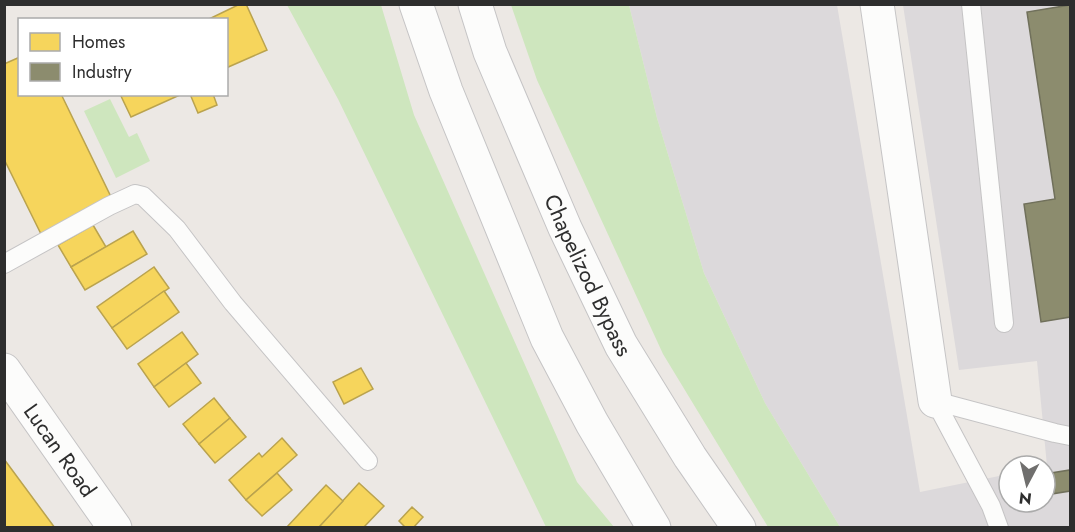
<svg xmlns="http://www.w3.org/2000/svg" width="1075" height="532" font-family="Jost,sans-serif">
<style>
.industrial{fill:#dcd9db}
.green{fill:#cee6be}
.homes{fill:#f6d55c;stroke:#baa34e;stroke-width:1.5}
.industry{fill:#8c8c6e;stroke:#70705b;stroke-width:1.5}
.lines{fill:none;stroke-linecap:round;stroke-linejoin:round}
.service-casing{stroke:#c5c4c5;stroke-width:20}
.minor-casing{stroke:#c5c4c5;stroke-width:35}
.secondary-casing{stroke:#c5c4c5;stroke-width:35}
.service{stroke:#fcfcfb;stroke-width:18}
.minor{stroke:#fcfcfb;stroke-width:33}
.secondary{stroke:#fcfcfb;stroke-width:33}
.labels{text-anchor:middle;stroke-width:6;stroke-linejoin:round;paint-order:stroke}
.street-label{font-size:22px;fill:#2e2e2e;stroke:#fff}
</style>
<rect width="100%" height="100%" fill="#ece8e4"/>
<polygon class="industrial" points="629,5 837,5 920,492 1009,474 1009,502 1045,502 1045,466 1047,466 1037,361 959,370 903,5 1070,5 1070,527 840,527 765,403 704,273 657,118"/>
<g class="green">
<polygon points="287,5 381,5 414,115 577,482 614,527 546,527 338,99"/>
<polygon points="511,5 629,5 657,118 704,273 765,403 840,527 768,527 663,354 537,80"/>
<polygon points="110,99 129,137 137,133 150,161 116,178 84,111"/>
</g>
<g class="homes">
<polygon points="240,4 246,4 267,50 226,68 226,20 207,20"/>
<polygon points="20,57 20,94 61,94 112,199 41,234 4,159 4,64"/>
<polygon points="120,94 182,94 131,117"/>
<polygon points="190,94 213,94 217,105 198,113"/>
<polygon points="93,225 106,247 71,267 58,245"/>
<polygon points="133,231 147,254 85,290 71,267"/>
<polygon points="154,267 169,288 112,328 97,307"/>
<polygon points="164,291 179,312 127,349 112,328"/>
<polygon points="182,332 198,354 154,387 138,364"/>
<polygon points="186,363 201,383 169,407 154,387"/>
<polygon points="361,368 373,389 344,404 333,382"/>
<polygon points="214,398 230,418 199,444 183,424"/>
<polygon points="230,418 246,437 215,463 199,444"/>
<polygon points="282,438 297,455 246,500 229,480 259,453 262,457"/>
<polygon points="4,459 55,528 4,528"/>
<polygon points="277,473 292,490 262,516 246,500"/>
<polygon points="359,483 384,506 363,528 318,528"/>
<polygon points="326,485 343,501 318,528 286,528"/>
<polygon points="412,507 423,517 413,528 406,528 399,521"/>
</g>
<g class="industry">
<polygon points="1070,5 1070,317 1041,322 1024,204 1055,199 1027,12"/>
<polygon points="1070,470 1070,491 1045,495 1045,474"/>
</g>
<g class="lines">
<defs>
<g id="service">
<polyline points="971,4 1004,323"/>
<polyline points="4,264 109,206 135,194 143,196 177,229 233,303 368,461"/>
<polyline points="935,401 991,506 999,528"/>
<polyline points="935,401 1055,433 1070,436"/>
</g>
<polyline id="minor" points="877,4 935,401"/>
<g id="secondary">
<polyline points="416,4 446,91 547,338 592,423 654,528"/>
<path id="s1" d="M475 4 490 52 565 228 621 345 690 457 739 528"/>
<path id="s2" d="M4 370 115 528"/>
</g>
</defs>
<use href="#service" class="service-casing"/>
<use href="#minor" class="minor-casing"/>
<use href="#secondary" class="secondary-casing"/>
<use href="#service" class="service"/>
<use href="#minor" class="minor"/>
<use href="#secondary" class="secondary"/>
</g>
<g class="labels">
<g class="street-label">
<text dy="8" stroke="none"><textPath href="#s1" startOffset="294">Chapelizod Bypass</textPath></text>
<text dy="8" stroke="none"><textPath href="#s2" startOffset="98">Lucan Road</textPath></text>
</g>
</g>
<rect width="1075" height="532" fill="none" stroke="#2e2e2e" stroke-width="12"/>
<rect x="18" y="18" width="210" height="78" fill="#ffffff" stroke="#ababab" stroke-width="1.5"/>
<rect x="30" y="33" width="30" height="18" fill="#f6d55c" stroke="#ababab" stroke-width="1.5"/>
<text x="72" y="48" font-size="18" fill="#2e2e2e">Homes</text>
<rect x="30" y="63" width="30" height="18" fill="#8c8c6e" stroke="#ababab" stroke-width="1.5"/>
<text x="72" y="78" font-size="18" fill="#2e2e2e">Industry</text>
<g transform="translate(1027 484) rotate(187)"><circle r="28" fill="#ffffff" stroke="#ababab" stroke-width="1.5"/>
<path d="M0-4.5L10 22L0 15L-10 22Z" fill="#706f6e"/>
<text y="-9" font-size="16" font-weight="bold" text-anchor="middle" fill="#2e2e2e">N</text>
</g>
</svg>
